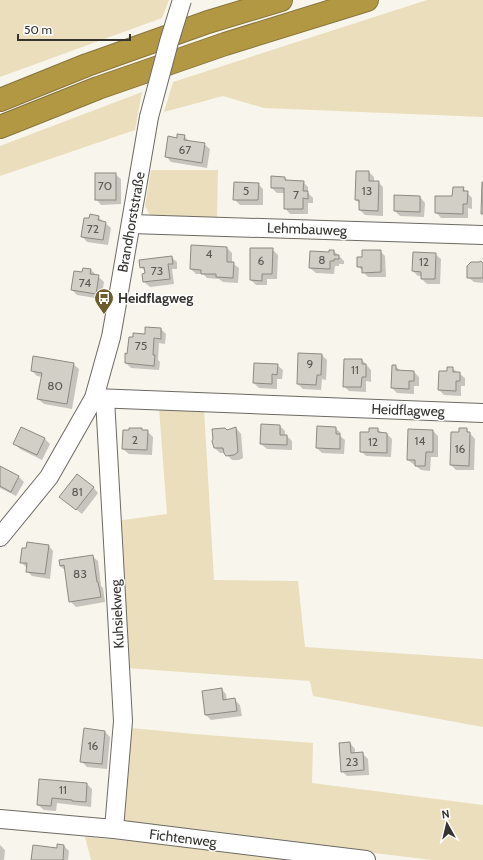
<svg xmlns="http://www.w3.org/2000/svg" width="483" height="860" font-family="Cabin,sans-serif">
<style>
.green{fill:#eadebc}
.shadow{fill:#0003}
.building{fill:#d2cfc6;stroke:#8d8a82}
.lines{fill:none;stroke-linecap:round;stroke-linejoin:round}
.minor-casing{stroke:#6c6a62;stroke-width:20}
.highway-casing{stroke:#87753d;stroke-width:24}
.minor{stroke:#fff;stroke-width:18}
.highway{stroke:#b39843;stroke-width:22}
.minor-bridge-casing{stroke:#6c6a62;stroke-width:20;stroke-linecap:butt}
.minor-bridge{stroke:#fff;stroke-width:18}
.labels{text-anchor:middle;stroke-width:3;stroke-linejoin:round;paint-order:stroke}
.number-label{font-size:12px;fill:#5c5b56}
.street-label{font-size:14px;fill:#353431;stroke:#fff}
.poi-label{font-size:14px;font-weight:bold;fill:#353431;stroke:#fff;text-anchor:start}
</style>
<rect width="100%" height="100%" fill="#f8f5ec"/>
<g class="green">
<polygon points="0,0 169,0 162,18 0,77"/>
<polygon points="427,0 483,0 483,117 264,108 223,96 164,112 173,82"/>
<polygon points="142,92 135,130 0,176 0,146"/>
<polygon points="151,170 218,170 217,218 162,217 150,215 145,206"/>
<polygon points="159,408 204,409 214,580 298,581 305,647 483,659 483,727 313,696 310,681 126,668 116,521 167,514"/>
<polygon points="131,728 194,734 313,743 312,783 483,805 483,860 433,860 314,846 127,826 122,820"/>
<polygon points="85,837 181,845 315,860 91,860"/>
</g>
<g class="shadow">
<polygon points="184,136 190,142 204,144 210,149 207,168 171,162 166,156 177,139"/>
<polygon points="369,172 374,177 374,182 378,182 383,187 383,216 365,215 360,210 360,204 356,200"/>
<polygon points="115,174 121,179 121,204 101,205 96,199"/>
<polygon points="285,178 289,181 303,182 308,187 308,193 313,198 313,203 308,203 308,214 290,214 285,208 285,193 277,193 272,188"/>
<polygon points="258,184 263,189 263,205 240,205 234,199"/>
<polygon points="463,188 472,198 472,209 468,208 468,218 441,218 436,212"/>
<polygon points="420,197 425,203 424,217 400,216 395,211"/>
<polygon points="98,217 111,228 108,245 87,242 82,236"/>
<polygon points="227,248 232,253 232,263 239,268 238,283 223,282 219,279 207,278 203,274 196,274 191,269"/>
<polygon points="272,249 278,255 277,279 267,279 267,285 256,285 251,280"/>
<polygon points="334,251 344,261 344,264 339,264 339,266 335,266 334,274 316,273 310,268"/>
<polygon points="380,251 385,256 386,277 368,277 358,266 363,258"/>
<polygon points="435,254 441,259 440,284 427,284 422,279 422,276 418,276 413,271"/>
<polygon points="171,257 177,262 177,269 172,269 174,284 150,287 144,282 144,275 146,272 141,267"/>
<polygon points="483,264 483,283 474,282 468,277"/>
<polygon points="91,270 104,282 101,299 77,295 72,290 83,274"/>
<polygon points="161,329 166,334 165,344 159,343 158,360 160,362 159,370 131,368 126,363 126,354 128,355 133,338"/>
<polygon points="299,354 322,355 327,360 326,380 322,379 321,390 303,389 298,384"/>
<polygon points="362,360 371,370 371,382 366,381 366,392 349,391 344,386"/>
<polygon points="73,364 79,369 72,409 44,404 38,399 42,377 37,376 32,371"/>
<polygon points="277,365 283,370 282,379 277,379 277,389 259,388 254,383"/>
<polygon points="395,366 401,371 414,372 419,377 419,386 414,386 414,394 397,393 392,388"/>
<polygon points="452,368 465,378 465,386 461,386 461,396 444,395 439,390 448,372"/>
<polygon points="280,426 285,431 285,436 287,436 292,441 292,450 267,449 261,444"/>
<polygon points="236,428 241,434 243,458 239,460 232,460 225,453 220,453 215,448 227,431"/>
<polygon points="335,428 341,433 340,436 345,440 344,454 322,453 317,448"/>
<polygon points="141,429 144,431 147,431 153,437 152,455 129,454 123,449 124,431"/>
<polygon points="378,429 382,434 387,434 392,439 391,457 366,456 361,451 370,433"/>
<polygon points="466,429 475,439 474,470 456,470 451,465 460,433"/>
<polygon points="409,430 433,431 438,436 438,457 431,457 430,471 421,470 408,460"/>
<polygon points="44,438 50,444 42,460 20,449 15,444"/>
<polygon points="0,467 18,476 24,482 16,496 0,488"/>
<polygon points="93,487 98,493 82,514 61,497"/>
<polygon points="48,545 53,551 50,579 32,576 27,571 27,568 21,562"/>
<polygon points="92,556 98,561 101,586 103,588 105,602 76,607 70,601 66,571 60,566 60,561"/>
<polygon points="221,689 226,694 227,701 235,700 240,705 242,716 211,720 206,715"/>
<polygon points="85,729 105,732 110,737 107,769 87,767 81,761"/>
<polygon points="350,743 355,749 355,754 362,753 368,759 369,775 347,776 342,771"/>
<polygon points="40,780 87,784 92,789 91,807 57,803 56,811 44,810 38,805"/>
<polygon points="0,845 5,850 4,860 0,860"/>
<polygon points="58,845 64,846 69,851 68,860 32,860 57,849"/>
</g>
<g class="building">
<polygon points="177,134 185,135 184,140 205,143 202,163 165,157 168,136 177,138"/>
<polygon points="356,171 369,171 369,181 379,181 378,211 359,210 359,200 355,200"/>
<rect x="95" y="173" width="21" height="27"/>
<polygon points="271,176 285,177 285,180 304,181 303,191 308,191 308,199 303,198 303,209 284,209 284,188 271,188"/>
<polygon points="234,182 259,183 258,200 233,200"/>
<polygon points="482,182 483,182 483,214 481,214"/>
<polygon points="453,187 464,187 463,191 468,191 467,204 463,204 463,214 435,213 435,196 452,196"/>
<polygon points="394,195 420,196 420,212 394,211"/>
<polygon points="90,214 99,216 98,220 106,222 103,240 81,237 84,218 89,218"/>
<polygon points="191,245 227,247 227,262 234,262 233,278 216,277 216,274 201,274 201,270 190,269"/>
<polygon points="250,248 273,248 272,274 262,274 262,281 250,280"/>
<polygon points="329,250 334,250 334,255 339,255 339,259 334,259 334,261 330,261 330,269 309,268 310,251 329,252"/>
<polygon points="362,250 381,250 381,272 362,273 362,267 357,267 357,257 362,257"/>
<polygon points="413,252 436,253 435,279 421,279 421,272 412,271"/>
<polygon points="172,256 173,264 168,264 170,279 143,282 142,274 145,273 144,267 140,268 139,260"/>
<polygon points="481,261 483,263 483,278 467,278 467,266 471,262 479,262"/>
<polygon points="83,268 91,269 90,274 99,275 96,294 71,290 74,271 82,272"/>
<polygon points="145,327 161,328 161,339 154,338 153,355 155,355 154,366 125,363 125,353 127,354 129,337 133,337 133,333 145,334"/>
<polygon points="298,353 322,354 321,375 317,375 316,385 297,384"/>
<polygon points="33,356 74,363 67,404 37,399 42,373 31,371"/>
<polygon points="344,359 362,359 362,364 366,364 366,377 362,377 361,387 343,387"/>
<polygon points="254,363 278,364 277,375 272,374 272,384 253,383"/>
<polygon points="392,365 396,365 396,370 414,371 414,381 409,381 409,389 391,388"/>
<polygon points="447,367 453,367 453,372 460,372 460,381 456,381 456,391 438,390 439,371 447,371"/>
<polygon points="261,424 280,425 280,435 287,435 287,445 260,444"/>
<polygon points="317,426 336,427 336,434 340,434 340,449 316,448"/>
<polygon points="21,427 45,438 37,455 13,444"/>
<polygon points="236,427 238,452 234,455 226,456 224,453 223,448 214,448 212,441 213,439 212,429 225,428 227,430"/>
<polygon points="129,428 142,428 142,430 148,430 147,450 122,449 123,430 129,430"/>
<polygon points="369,428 378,428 378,432 387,433 387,453 360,452 360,432 369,432"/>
<polygon points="459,428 467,428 467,432 470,432 469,466 450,465 451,432 459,432"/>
<polygon points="408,429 433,430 433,452 426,452 425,466 415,466 415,460 407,460"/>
<polygon points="0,466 19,476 11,492 0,486"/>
<polygon points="77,474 94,487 76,510 59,497"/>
<polygon points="27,542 49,545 45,574 26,572 27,563 20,563 22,548 26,548"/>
<polygon points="93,555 97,582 98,582 101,597 69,602 64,565 60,566 59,560"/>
<polygon points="222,688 223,700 235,698 237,711 205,715 202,691"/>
<polygon points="84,728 105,731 102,764 80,762"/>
<polygon points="350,742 351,753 363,752 364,770 341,772 339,743"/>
<polygon points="39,779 87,783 86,802 72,801 72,800 52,798 51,806 37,805"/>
<polygon points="57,844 64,845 63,860 31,860 33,845 57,848"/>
</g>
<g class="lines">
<defs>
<g id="minor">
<polyline points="131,224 483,235"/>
<polyline points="94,398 483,413"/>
<polyline points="105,399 123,721 114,829"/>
<polyline points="0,537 49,477 94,398 111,337 116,309 149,117"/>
<polyline points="0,819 114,829 366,860"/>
</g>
<g id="highway">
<polyline points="0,100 87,65 208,22 281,0"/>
<polyline points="0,127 98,88 225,44 367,0"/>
</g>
</defs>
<use href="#minor" class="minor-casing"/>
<use href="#highway" class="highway-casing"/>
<use href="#minor" class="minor"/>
<use href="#highway" class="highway"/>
<defs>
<polyline id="minor-bridge" points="149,117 169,42 182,0"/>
</defs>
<use href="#minor-bridge" class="minor-bridge-casing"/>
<use href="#minor-bridge" class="minor-bridge"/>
</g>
<defs>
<symbol id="bus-pin" viewBox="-11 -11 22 30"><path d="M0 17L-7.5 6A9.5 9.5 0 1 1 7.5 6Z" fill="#6e5d2b" stroke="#fff"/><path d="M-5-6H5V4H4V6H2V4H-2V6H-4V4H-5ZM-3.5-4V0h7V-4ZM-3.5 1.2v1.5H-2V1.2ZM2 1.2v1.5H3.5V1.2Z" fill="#fff"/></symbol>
</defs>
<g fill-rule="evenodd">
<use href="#bus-pin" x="93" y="287" width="22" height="30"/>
</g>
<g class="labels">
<g class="number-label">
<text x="185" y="154">67</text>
<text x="105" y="190">70</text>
<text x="246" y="195">5</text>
<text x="367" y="195">13</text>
<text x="296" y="199">7</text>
<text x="93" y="233">72</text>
<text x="209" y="258">4</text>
<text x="322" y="264">8</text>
<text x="261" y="265">6</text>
<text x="424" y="266">12</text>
<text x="157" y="275">73</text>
<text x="85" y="287">74</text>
<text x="141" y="350">75</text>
<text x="310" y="368">9</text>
<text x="355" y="374">11</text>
<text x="55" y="390">80</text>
<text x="135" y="444">2</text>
<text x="420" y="445">14</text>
<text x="373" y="446">12</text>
<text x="460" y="453">16</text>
<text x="77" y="496">81</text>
<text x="80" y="578">83</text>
<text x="93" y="750">16</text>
<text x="352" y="766">23</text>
<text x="63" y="794">11</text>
</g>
<g class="street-label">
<text transform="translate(131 222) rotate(-80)" y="5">Brandhorststraße</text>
<text transform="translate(307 229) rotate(2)" y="5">Lehmbauweg</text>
<text transform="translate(408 410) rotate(2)" y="5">Heidflagweg</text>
<text transform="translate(117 614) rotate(-93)" y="5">Kuhsiekweg</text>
<text transform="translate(183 838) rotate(7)" y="5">Fichtenweg</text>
</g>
<g class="poi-label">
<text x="118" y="303">Heidflagweg</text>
</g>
</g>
<g transform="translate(447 824) rotate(352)" stroke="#ffffff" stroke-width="3" paint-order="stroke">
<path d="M0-3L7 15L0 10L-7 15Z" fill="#353431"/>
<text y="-6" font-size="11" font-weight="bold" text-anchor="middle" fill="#353431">N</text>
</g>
<path d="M18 34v6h112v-6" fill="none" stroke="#353431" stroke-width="2"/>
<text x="24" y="34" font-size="12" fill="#353431" stroke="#ffffff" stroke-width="3" paint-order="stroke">50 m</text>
</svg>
